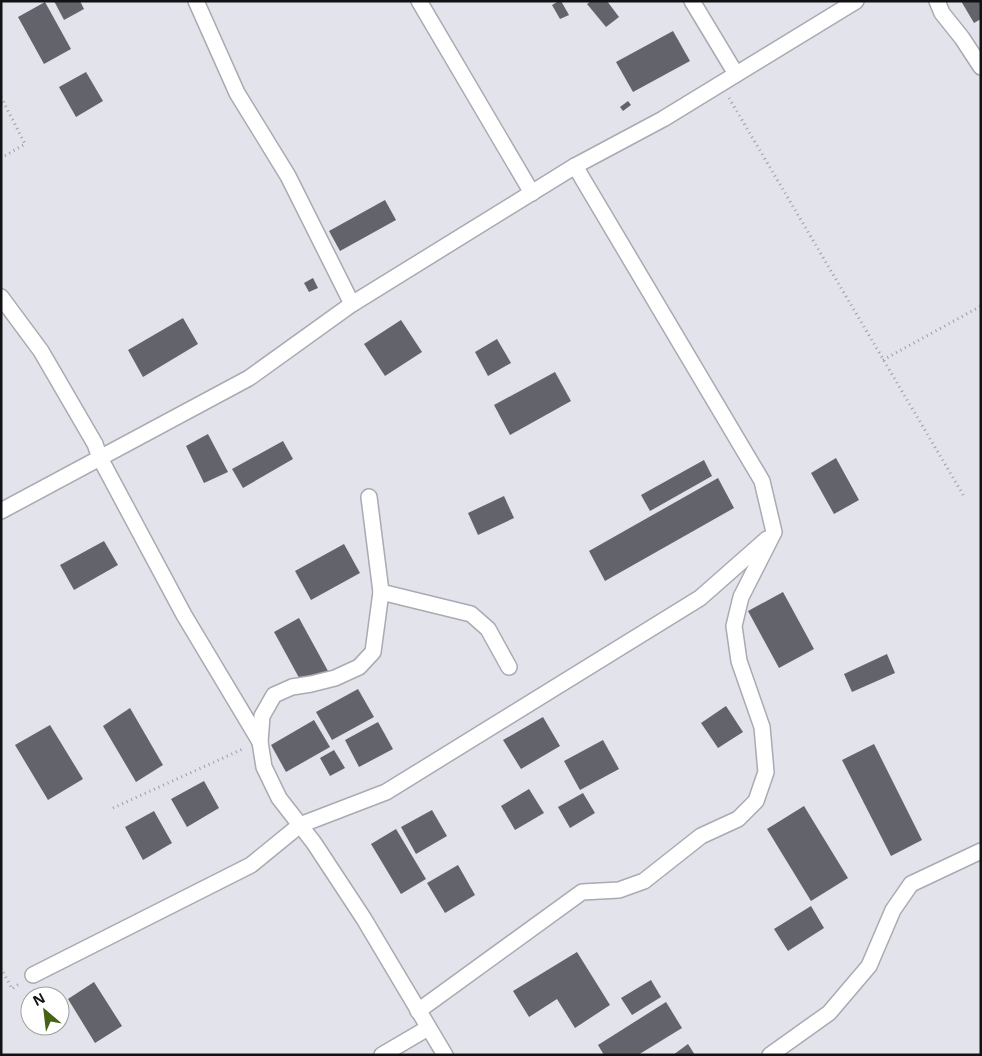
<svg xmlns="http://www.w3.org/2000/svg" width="982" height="1056" font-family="'Noto Sans',sans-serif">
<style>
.building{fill:#63646b}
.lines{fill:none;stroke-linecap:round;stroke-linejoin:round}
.minor-casing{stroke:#a9aab2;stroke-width:18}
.path{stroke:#9e9fa5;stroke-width:3;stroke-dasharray:1 4;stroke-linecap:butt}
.minor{stroke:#fff;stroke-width:15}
</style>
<rect width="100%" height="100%" fill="#e2e3eb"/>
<g class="building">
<polygon points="54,1 80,1 84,9 64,20"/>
<polygon points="559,1 561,1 569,15 560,19 552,5"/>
<polygon points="591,1 607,1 619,17 606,27 587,4"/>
<polygon points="961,1 981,1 981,19 974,23"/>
<polygon points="45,2 71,49 44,64 18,17"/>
<polygon points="673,31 690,61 633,92 616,62"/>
<polygon points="86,72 103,101 76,117 59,87"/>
<polygon points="628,101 631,105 623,111 620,107"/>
<polygon points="385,200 396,220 340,251 329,231"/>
<polygon points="313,278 318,288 309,292 304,283"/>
<polygon points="183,318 198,344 143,377 128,350"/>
<polygon points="401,320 422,352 385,376 364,344"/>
<polygon points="497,339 511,363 488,376 475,352"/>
<polygon points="555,372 571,401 510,435 494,405"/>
<polygon points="208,434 228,472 204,483 186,446"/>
<polygon points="283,441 293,459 243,488 232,469"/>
<polygon points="836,458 859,500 834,514 811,473"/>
<polygon points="704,460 712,476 650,511 641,495"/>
<polygon points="718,478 734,508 605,581 589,551"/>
<polygon points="504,496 514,518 478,535 468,513"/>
<polygon points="104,541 118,565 74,590 60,565"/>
<polygon points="344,544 360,573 311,600 295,571"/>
<polygon points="783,592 814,649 779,668 748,611"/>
<polygon points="299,618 328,671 303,685 274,632"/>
<polygon points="887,654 895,673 852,692 844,674"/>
<polygon points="358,689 374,717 332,740 316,712"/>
<polygon points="726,706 743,732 718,748 701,723"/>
<polygon points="130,708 163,765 136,782 103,726"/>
<polygon points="543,717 560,746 521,769 503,740"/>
<polygon points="314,720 330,747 286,772 271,745"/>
<polygon points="378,722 393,749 359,767 345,740"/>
<polygon points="50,725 83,779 48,800 15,745"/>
<polygon points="603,740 619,769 580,790 564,761"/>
<polygon points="874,744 922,840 891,856 842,760"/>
<polygon points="334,750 345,768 330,776 320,758"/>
<polygon points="204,781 219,808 187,827 171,799"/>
<polygon points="529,789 544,813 515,830 501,806"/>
<polygon points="583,793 595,813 570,828 558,807"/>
<polygon points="804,806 848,878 811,901 767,829"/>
<polygon points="432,810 447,836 416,854 401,827"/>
<polygon points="154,811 172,843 143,860 125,827"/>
<polygon points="396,829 426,879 401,894 371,844"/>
<polygon points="458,865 475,895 445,913 427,883"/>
<polygon points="811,906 824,928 788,951 774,929"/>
<polygon points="577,952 610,1005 575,1028 557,999 529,1017 513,991"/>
<polygon points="651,980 661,997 632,1015 621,998"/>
<polygon points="94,982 122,1026 95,1043 68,999"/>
<polygon points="666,1002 682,1028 638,1055 604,1055 598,1045"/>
<polygon points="688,1044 695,1055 673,1055"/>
</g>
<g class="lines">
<defs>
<g id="minor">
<polyline points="196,1 237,93 288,176 352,304"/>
<polyline points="419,1 532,193"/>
<polyline points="692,1 736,74"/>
<polyline points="937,1 942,13 962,38 981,67"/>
<polyline points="1,297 41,351 95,444 100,458 184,615 260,742"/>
<polyline points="369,497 381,592 373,652 359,667 335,678 311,684 292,687 274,695 262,716 260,742 264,767 279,798 314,843 364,919 445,1055"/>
<polyline points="1,511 249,378 352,304 575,166 663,119 856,1"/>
<polyline points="381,592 471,614 488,629 509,667"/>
<polyline points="33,975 251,865 300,825 386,792 700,598 767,539"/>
<polyline points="418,1011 582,892 619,890 644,881 701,836 738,819 756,801 766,772 762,727 739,661 734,626 741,597 774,532 762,481 575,166"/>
<polyline points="382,1055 428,1028"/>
<polyline points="770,1055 829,1013 869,966 893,910 911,884 981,851"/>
</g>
</defs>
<use href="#minor" class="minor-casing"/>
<g class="path">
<polyline points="1,97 25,144 1,158"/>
<polyline points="729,98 965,498"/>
<polyline points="883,360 981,306"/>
<polyline points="113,808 245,748"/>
<polyline points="1,968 12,989 19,984"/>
</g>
<use href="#minor" class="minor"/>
</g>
<rect width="982" height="1056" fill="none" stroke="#111214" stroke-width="5"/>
<g transform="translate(45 1011) rotate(332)"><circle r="24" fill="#ffffff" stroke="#a0a0a1"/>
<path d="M0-4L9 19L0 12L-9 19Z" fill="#466213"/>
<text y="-8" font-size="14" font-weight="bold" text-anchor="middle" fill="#111214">N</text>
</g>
</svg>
